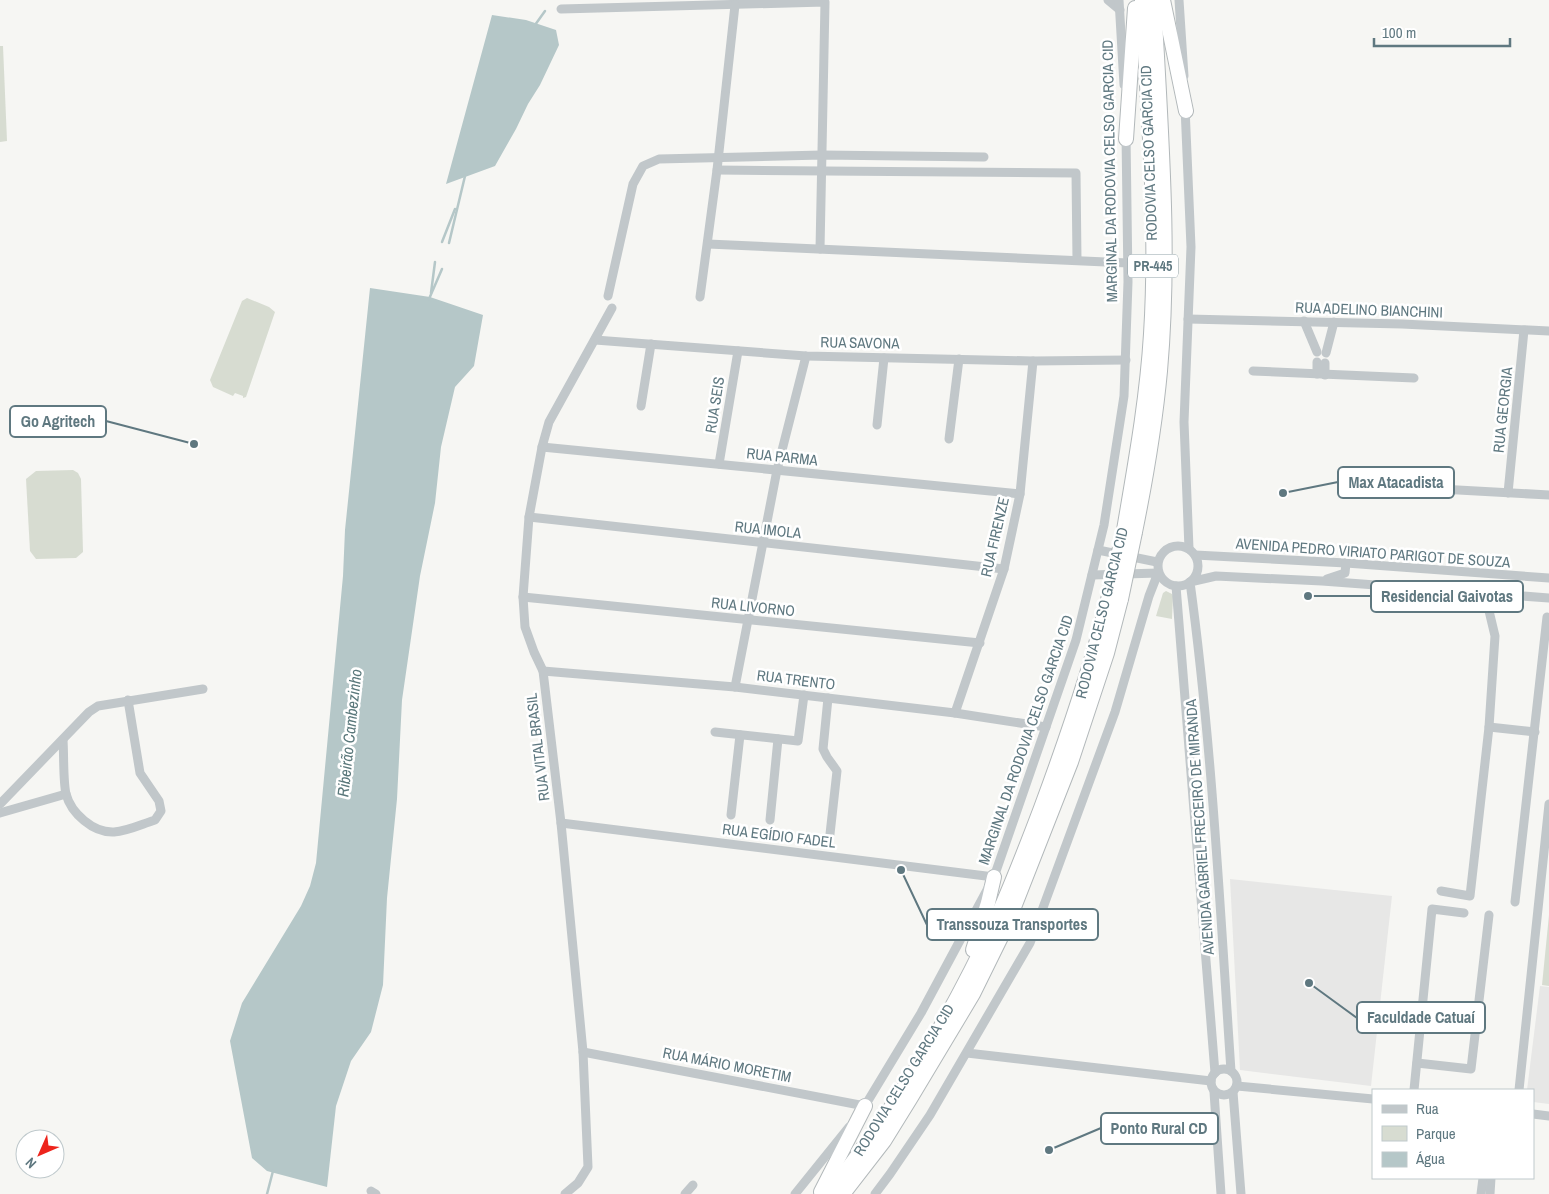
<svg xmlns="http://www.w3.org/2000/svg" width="1549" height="1194" font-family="'Archivo Narrow',sans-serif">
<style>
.built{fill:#e7e7e6}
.green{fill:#d7dcd1}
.water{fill:#b5c7c8}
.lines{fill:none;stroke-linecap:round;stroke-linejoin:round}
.stream{stroke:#b5c7c8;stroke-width:2.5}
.highway-casing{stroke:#b2b8ba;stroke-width:16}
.minor{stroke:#c1c7ca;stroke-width:9}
.highway{stroke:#fff;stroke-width:14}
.highway-bridge-casing{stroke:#b2b8ba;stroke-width:16;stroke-linecap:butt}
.highway-bridge{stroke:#fff;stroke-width:14}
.labels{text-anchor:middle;stroke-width:5;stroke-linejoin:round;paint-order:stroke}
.shield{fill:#fff;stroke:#8fa0a6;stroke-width:1}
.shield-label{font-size:14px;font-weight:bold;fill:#5f7880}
.street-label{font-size:15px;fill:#5f7880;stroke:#fff}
.water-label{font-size:16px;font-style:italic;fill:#5a787b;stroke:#fff}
.leader{fill:none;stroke:#5f7880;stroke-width:2}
.callout-dot{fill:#5f7880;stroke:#fff;stroke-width:2}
.callout{fill:#fff;stroke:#5f7880;stroke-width:2}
.callout-label{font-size:16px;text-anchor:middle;font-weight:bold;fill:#5f7880}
</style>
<rect width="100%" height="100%" fill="#f6f6f3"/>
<g class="built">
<polygon points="1230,879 1392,896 1371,1086 1240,1070"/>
<polygon points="1540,986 1549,987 1549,1104 1533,1102 1533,1090 1527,1090"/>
</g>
<g class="green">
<polygon points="0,46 3,46 7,141 0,142"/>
<polygon points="247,298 269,307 275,312 246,397 243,398 243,396 235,393 233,396 213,387 210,380 242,301"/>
<polygon points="73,470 78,473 81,479 83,552 76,558 36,559 30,551 26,479 36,471"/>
<polygon points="1166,591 1172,594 1173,596 1172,619 1156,616 1163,593"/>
<polygon points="1549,915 1549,986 1542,985"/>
</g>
<g class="water">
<polygon points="492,15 526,20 556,30 559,45 540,85 528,104 516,129 495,166 446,184"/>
<polygon points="370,288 430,297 483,315 474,366 455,387 441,447 435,503 420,576 402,700 397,799 387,898 383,985 371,1032 351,1061 336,1106 327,1187 267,1171 252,1158 230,1041 242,1003 301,906 310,886 316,863 343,576 345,530"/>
</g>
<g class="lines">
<g class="stream">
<polyline points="535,25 545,11"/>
<polyline points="442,242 455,209"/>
<polyline points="449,243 465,176"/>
<polyline points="431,293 435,262"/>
<polyline points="429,299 442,269"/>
<polyline points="267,1194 273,1171"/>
</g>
<defs>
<g id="highway">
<polyline points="1163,0 1186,111"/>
<polyline points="1126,139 1135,8"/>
<path d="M1124 530C1135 465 1147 400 1151 334 1158 223 1148 111 1142 0"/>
<path d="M1135 532C1146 478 1155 425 1160 371 1171 247 1160 123 1154 0"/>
<polyline points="973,950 988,903 994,877"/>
<polyline points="821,1192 865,1106"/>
<path d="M828 1194C895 1110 952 1015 997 917 1013 881 1027 845 1041 808 1067 738 1091 668 1109 596"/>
<polyline points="843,1194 884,1141 910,1099 973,994 1007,925 1071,762 1107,653 1121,599"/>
</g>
</defs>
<use href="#highway" class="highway-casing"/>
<g class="minor">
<polyline points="1108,0 1120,10"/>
<polyline points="1119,0 1124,85"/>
<polyline points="1179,0 1184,76"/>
<polyline points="561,9 825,2 820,249"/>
<polyline points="1185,107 1191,247 1184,422 1189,549"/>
<polyline points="717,170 1076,173 1077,260"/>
<polyline points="708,244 1128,263"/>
<polyline points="608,296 633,184 643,166 659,159 822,155 984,157"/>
<polyline points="700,297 717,170 735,5"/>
<polyline points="1188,319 1402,324 1549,331"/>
<polyline points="1304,321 1317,352"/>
<polyline points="595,340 806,356 1033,361 1126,360"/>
<polyline points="1326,353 1334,322"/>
<polyline points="1253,371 1414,378"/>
<polyline points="1317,374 1317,362"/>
<polyline points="1325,375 1325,363"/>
<polyline points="641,406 651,344"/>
<polyline points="877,425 884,358"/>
<polyline points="949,439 959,359"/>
<polyline points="542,447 1020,494"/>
<polyline points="719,464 738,351"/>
<polyline points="1440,489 1549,495"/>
<polyline points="1508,493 1524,330"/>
<polyline points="529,517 1004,569"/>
<circle cx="1178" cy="566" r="20"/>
<polyline points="1098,550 1157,562"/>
<polyline points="1195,555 1346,563 1549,578"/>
<polyline points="1327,579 1345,573 1346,563"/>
<polyline points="1176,586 1215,1073"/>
<polyline points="523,597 980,643"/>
<polyline points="543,671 735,687 955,713 1046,727"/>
<polyline points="735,687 777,470 806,356"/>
<polyline points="828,698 823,749 827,757 837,771 830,834"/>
<polyline points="955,713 1004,569 1020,494 1033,361"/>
<polyline points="1489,727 1535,732"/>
<polyline points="715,732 798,741 804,695"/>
<path d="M63 740C64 754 63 781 66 794 71 813 93 833 114 832 128 831 142 824 155 820L161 811 159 801 140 773 128 700"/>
<polyline points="0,804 89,712 98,706 203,689"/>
<polyline points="0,813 66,794"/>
<polyline points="731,815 740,735"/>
<polyline points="770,820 778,739"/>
<polyline points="561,823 994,877"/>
<polyline points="1441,891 1470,896 1489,727 1495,636 1485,594"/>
<polyline points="1515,902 1547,617"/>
<polyline points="583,1052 865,1106"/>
<polyline points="967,1053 1211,1081"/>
<polyline points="1417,1063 1471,1069 1489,915"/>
<circle cx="1224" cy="1082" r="13"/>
<path d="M1231 1071C1220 908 1212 744 1190 582L1216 576 1322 581 1549 598"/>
<polyline points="1237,1086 1373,1099"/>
<polyline points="1414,1090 1432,909 1464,913"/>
<polyline points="1519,1090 1549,804"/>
<polyline points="1214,1092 1221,1194"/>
<polyline points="1233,1092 1241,1194"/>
<polyline points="863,1109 921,1013 994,877 1076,640 1104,525 1124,396 1128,282 1126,135"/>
<polyline points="1533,1114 1549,1116"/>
<polyline points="371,1191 376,1194"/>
<polyline points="565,1194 578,1183 588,1167 583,1052 561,823 543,671 534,652 525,627 523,597 529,517 542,447 549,422 612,308"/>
<polyline points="685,1194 693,1185"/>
<polyline points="795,1194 849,1127"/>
<polyline points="875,1194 890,1174 930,1115 1030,943 1115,712 1149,596 1158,573 1092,575"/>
<polyline points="1481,1194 1483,1178"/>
<polyline points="1490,1194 1491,1178"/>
</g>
<use href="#highway" class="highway"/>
<defs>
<g id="highway-bridge">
<polyline points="1109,596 1124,530"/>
<polyline points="1121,599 1135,532"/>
</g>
</defs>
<use href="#highway-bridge" class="highway-bridge-casing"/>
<use href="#highway-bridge" class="highway-bridge"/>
</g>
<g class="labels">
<rect class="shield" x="1128" y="254.5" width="50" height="23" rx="4"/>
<g class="shield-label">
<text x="1153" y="271">PR-445</text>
</g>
<g class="street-label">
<text transform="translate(1149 153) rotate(-92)" y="5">RODOVIA CELSO GARCIA CID</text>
<text transform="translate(1110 171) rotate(-91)" y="5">MARGINAL DA RODOVIA CELSO GARCIA CID</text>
<text transform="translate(1369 310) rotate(2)" y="5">RUA ADELINO BIANCHINI</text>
<text transform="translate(860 343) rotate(1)" y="5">RUA SAVONA</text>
<text transform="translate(715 405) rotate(-81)" y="5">RUA SEIS</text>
<text transform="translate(1503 410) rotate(-84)" y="5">RUA GEORGIA</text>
<text transform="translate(782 457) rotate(6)" y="5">RUA PARMA</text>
<text transform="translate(768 530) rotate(6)" y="5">RUA IMOLA</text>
<text transform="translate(995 537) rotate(-77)" y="5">RUA FIRENZE</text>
<text transform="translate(1373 553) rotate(4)" y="5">AVENIDA PEDRO VIRIATO PARIGOT DE SOUZA</text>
<text transform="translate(753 607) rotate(6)" y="5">RUA LIVORNO</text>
<text transform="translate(1102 613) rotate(-76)" y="5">RODOVIA CELSO GARCIA CID</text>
<text transform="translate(796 680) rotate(7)" y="5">RUA TRENTO</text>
<text transform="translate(1026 740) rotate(-71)" y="5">MARGINAL DA RODOVIA CELSO GARCIA CID</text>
<text transform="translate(538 747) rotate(-97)" y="5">RUA VITAL BRASIL</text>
<text transform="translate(1200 827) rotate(-94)" y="5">AVENIDA GABRIEL FRECEIRO DE MIRANDA</text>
<text transform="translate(779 836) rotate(7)" y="5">RUA EGÍDIO FADEL</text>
<text transform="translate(727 1065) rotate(11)" y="5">RUA MÁRIO MORETIM</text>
<text transform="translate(904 1080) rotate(-58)" y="5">RODOVIA CELSO GARCIA CID</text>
</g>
<g class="water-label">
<text transform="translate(349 733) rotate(-84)" y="6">Ribeirão Cambezinho</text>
</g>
</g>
<path class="leader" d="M194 444L106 421M1283 493L1338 482M1308 596L1371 596M901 870L927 925M1309 983L1357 1018M1049 1150L1101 1128"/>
<g class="callout-dot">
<circle cx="194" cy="444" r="5"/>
<circle cx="1283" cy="493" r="5"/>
<circle cx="1308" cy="596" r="5"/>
<circle cx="901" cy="870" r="5"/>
<circle cx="1309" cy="983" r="5"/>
<circle cx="1049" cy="1150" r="5"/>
</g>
<g class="callout">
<rect x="10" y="406" width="96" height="31" rx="5"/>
<rect x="1338" y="467" width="116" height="31" rx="5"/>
<rect x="1371" y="581" width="152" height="31" rx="5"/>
<rect x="927" y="909" width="171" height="31" rx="5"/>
<rect x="1357" y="1002" width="128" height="31" rx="5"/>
<rect x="1101" y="1113" width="117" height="31" rx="5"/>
</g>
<g class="callout-label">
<text x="58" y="427">Go Agritech</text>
<text x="1396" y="488">Max Atacadista</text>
<text x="1447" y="602">Residencial Gaivotas</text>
<text x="1012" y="930">Transsouza Transportes</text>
<text x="1421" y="1023">Faculdade Catuaí</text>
<text x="1159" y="1134">Ponto Rural CD</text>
</g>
<rect x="1372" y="1089" width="162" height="90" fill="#ffffff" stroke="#bfc9cc"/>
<rect x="1382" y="1105" width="25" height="8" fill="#c1c7ca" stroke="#bfc9cc"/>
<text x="1416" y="1114" font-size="15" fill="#5f7880">Rua</text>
<rect x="1382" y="1126" width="25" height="15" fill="#d7dcd1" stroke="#bfc9cc"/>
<text x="1416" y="1139" font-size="15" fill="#5f7880">Parque</text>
<rect x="1382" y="1152" width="25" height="15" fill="#b5c7c8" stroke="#bfc9cc"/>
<text x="1416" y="1164" font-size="15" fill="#5f7880">Água</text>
<g transform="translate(40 1154) rotate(225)"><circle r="24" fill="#ffffff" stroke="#bfc9cc"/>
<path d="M0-4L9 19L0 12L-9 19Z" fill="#ed241c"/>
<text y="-8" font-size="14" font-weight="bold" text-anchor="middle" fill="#5f7880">N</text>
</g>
<path d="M1374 38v8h136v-8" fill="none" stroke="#5f7880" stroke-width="2.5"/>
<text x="1382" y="38" font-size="15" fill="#5f7880" stroke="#ffffff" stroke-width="4" paint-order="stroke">100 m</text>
</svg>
